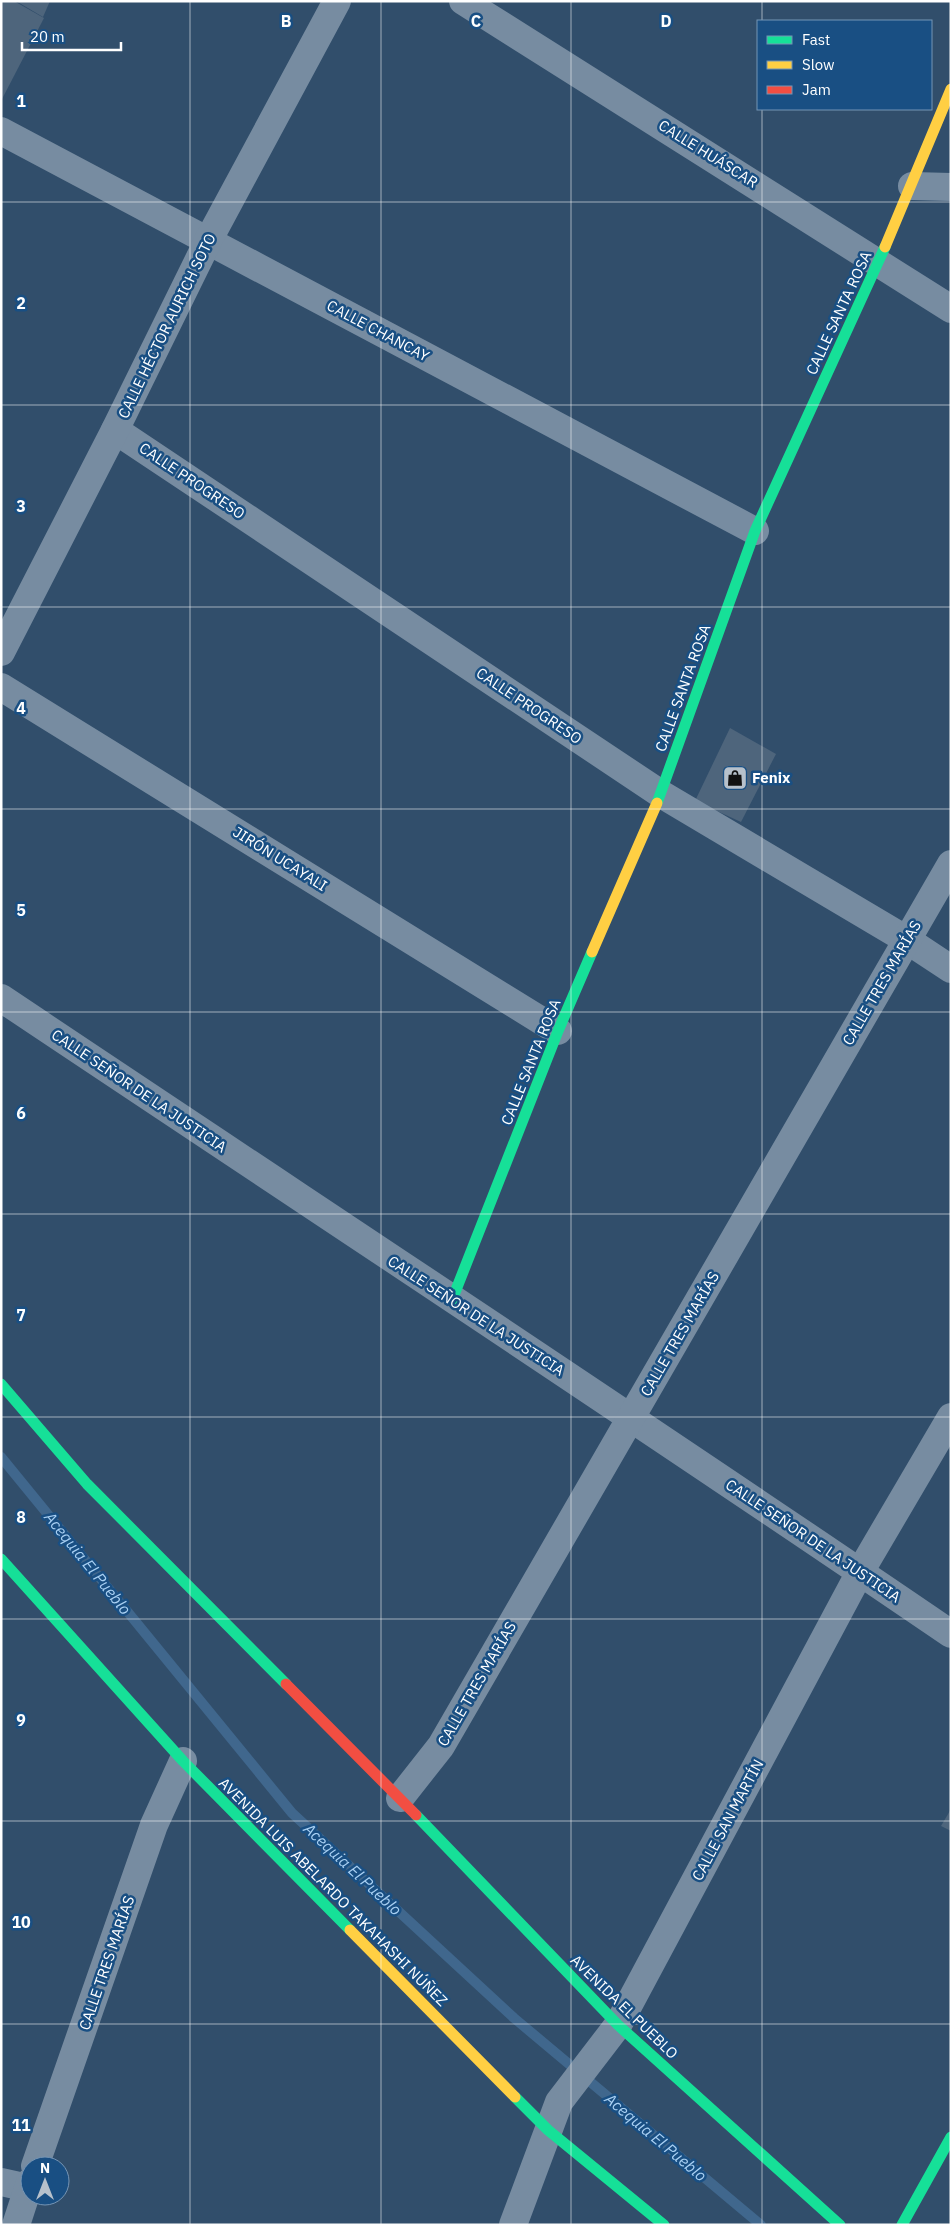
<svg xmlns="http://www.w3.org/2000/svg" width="952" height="2226" font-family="'IBM Plex Sans',sans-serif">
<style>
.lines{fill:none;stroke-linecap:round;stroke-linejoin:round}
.stream{stroke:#40678d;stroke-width:10}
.building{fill:#4e657c}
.street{stroke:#778ca1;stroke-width:28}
.fast{stroke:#16e098;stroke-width:11}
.slow{stroke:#ffcf43;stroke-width:11}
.jam{stroke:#f24e42;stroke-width:11}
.grid{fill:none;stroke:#fff;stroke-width:1;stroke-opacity:0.55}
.labels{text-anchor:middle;stroke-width:5;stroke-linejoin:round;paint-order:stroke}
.street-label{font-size:15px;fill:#fff;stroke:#194f83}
.poi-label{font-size:15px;font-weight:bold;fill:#fff;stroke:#194f83;text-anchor:start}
.water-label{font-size:16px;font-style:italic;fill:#a9d0f3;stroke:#194f83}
.grid-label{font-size:16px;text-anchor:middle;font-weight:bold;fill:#fff;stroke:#194f83;stroke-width:5;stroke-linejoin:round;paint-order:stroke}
</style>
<rect width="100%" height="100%" fill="#314e6b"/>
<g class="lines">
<polyline class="stream" points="1,1457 292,1813 514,2018 761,2225"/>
</g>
<g class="building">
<polygon points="1,1 14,1 44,18 1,101"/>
<polygon points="16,1 50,1 43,17"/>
<polygon points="730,728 776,754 741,822 695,801"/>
<polygon points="951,1809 951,1831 941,1826"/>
</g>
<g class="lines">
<g class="street">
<polyline points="463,1 951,309"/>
<polyline points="1,131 755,531"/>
<polyline points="912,186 951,187"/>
<polyline points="115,430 661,794 907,940 951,969"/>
<polyline points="1,652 115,430 208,241 337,1"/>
<polyline points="1,687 558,1031"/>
<path d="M1 998C318 1210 636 1419 951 1634"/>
<polyline points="400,1798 441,1746 951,864"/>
<polyline points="35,2166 154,1825 183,1761"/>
<polyline points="1,2182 28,2188"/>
<polyline points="16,2225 30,2182"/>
<polyline points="513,2225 559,2102 618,2025 860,1572 951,1417"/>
</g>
<g class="fast">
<polyline points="657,803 755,531 885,247"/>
<polyline points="452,1300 558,1031 592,952"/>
<polyline points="1,1384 87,1484 286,1684"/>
<polyline points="1,1559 183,1761 350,1930"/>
<polyline points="416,1815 618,2025 840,2225"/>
<polyline points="515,2097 548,2130 664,2225"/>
<polyline points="902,2225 951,2137"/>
</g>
<g class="slow">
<polyline points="885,247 951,89"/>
<polyline points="592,952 657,803"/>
<polyline points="350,1930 515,2097"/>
</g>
<polyline class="jam" points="286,1684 416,1815"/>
</g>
<path class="grid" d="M190 1V2225M381 1V2225M571 1V2225M762 1V21M762 109V2225M1 202H951M1 405H951M1 607H951M1 809H951M1 1012H951M1 1214H951M1 1417H951M1 1619H951M1 1821H951M1 2024H951"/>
<defs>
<symbol id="shop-square" viewBox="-11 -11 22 22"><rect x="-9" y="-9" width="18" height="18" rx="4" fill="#b7c1cb" stroke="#194f83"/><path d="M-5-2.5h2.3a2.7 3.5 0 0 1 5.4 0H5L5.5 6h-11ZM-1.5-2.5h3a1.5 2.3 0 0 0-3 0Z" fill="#111"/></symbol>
</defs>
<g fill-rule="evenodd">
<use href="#shop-square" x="721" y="764" width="28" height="28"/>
</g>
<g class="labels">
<g class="street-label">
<text transform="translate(708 154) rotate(32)" y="5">CALLE HUÁSCAR</text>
<text transform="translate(839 313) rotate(-65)" y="5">CALLE SANTA ROSA</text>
<text transform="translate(167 326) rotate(-64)" y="5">CALLE HÉCTOR AURICH SOTO</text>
<text transform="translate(378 331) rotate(28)" y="5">CALLE CHANCAY</text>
<text transform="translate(192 481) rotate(34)" y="5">CALLE PROGRESO</text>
<text transform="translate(683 688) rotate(-70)" y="5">CALLE SANTA ROSA</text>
<text transform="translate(529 706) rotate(34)" y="5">CALLE PROGRESO</text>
<text transform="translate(280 859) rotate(32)" y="5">JIRÓN UCAYALI</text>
<text transform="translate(882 983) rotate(-60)" y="5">CALLE TRES MARÍAS</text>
<text transform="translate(531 1062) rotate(-68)" y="5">CALLE SANTA ROSA</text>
<text transform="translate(139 1091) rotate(34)" y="5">CALLE SEÑOR DE LA JUSTICIA</text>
<text transform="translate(476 1316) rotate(33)" y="5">CALLE SEÑOR DE LA JUSTICIA</text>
<text transform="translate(680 1334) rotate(-60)" y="5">CALLE TRES MARÍAS</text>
<text transform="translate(813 1541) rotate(34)" y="5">CALLE SEÑOR DE LA JUSTICIA</text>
<text transform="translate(477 1684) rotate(-60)" y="5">CALLE TRES MARÍAS</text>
<text transform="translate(728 1820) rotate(-62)" y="5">CALLE SAN MARTÍN</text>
<text transform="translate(333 1892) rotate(45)" y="5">AVENIDA LUIS ABELARDO TAKAHASHI NÚÑEZ</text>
<text transform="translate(107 1963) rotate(-71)" y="5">CALLE TRES MARÍAS</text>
<text transform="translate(624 2007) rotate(44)" y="5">AVENIDA EL PUEBLO</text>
</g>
<g class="poi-label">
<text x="752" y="783">Fenix</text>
</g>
<g class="water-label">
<text transform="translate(88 1563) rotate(51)" y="6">Acequia El Pueblo</text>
<text transform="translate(353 1869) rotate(43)" y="6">Acequia El Pueblo</text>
<text transform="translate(656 2137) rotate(40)" y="6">Acequia El Pueblo</text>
</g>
</g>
<g class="grid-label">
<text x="286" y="27">B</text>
<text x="476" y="27">C</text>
<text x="666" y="27">D</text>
<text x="21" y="107">1</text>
<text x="21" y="309">2</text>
<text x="21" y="512">3</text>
<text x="21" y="714">4</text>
<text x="21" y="916">5</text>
<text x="21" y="1119">6</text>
<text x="21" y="1321">7</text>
<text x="21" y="1523">8</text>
<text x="21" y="1726">9</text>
<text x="21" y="1928">10</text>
<text x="21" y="2131">11</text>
</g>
<rect width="952" height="2226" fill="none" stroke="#ffffff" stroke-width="5"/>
<rect x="757" y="20" width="175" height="90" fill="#194f83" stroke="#7595b5"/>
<rect x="767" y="36" width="25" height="8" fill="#16e098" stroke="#7595b5"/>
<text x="802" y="45" font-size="15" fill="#ffffff">Fast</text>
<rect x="767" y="61" width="25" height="8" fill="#ffcf43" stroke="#7595b5"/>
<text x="802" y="70" font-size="15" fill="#ffffff">Slow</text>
<rect x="767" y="86" width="25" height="8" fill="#f24e42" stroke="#7595b5"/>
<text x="802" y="95" font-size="15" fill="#ffffff">Jam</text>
<g transform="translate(45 2181)"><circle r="24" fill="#194f83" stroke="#7595b5"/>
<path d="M0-4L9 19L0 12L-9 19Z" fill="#b7c1cb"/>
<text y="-8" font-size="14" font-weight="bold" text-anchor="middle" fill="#ffffff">N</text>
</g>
<path d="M22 42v8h99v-8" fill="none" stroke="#ffffff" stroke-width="2.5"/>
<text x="30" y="42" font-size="15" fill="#ffffff" stroke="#194f83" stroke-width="4" paint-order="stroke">20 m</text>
</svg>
